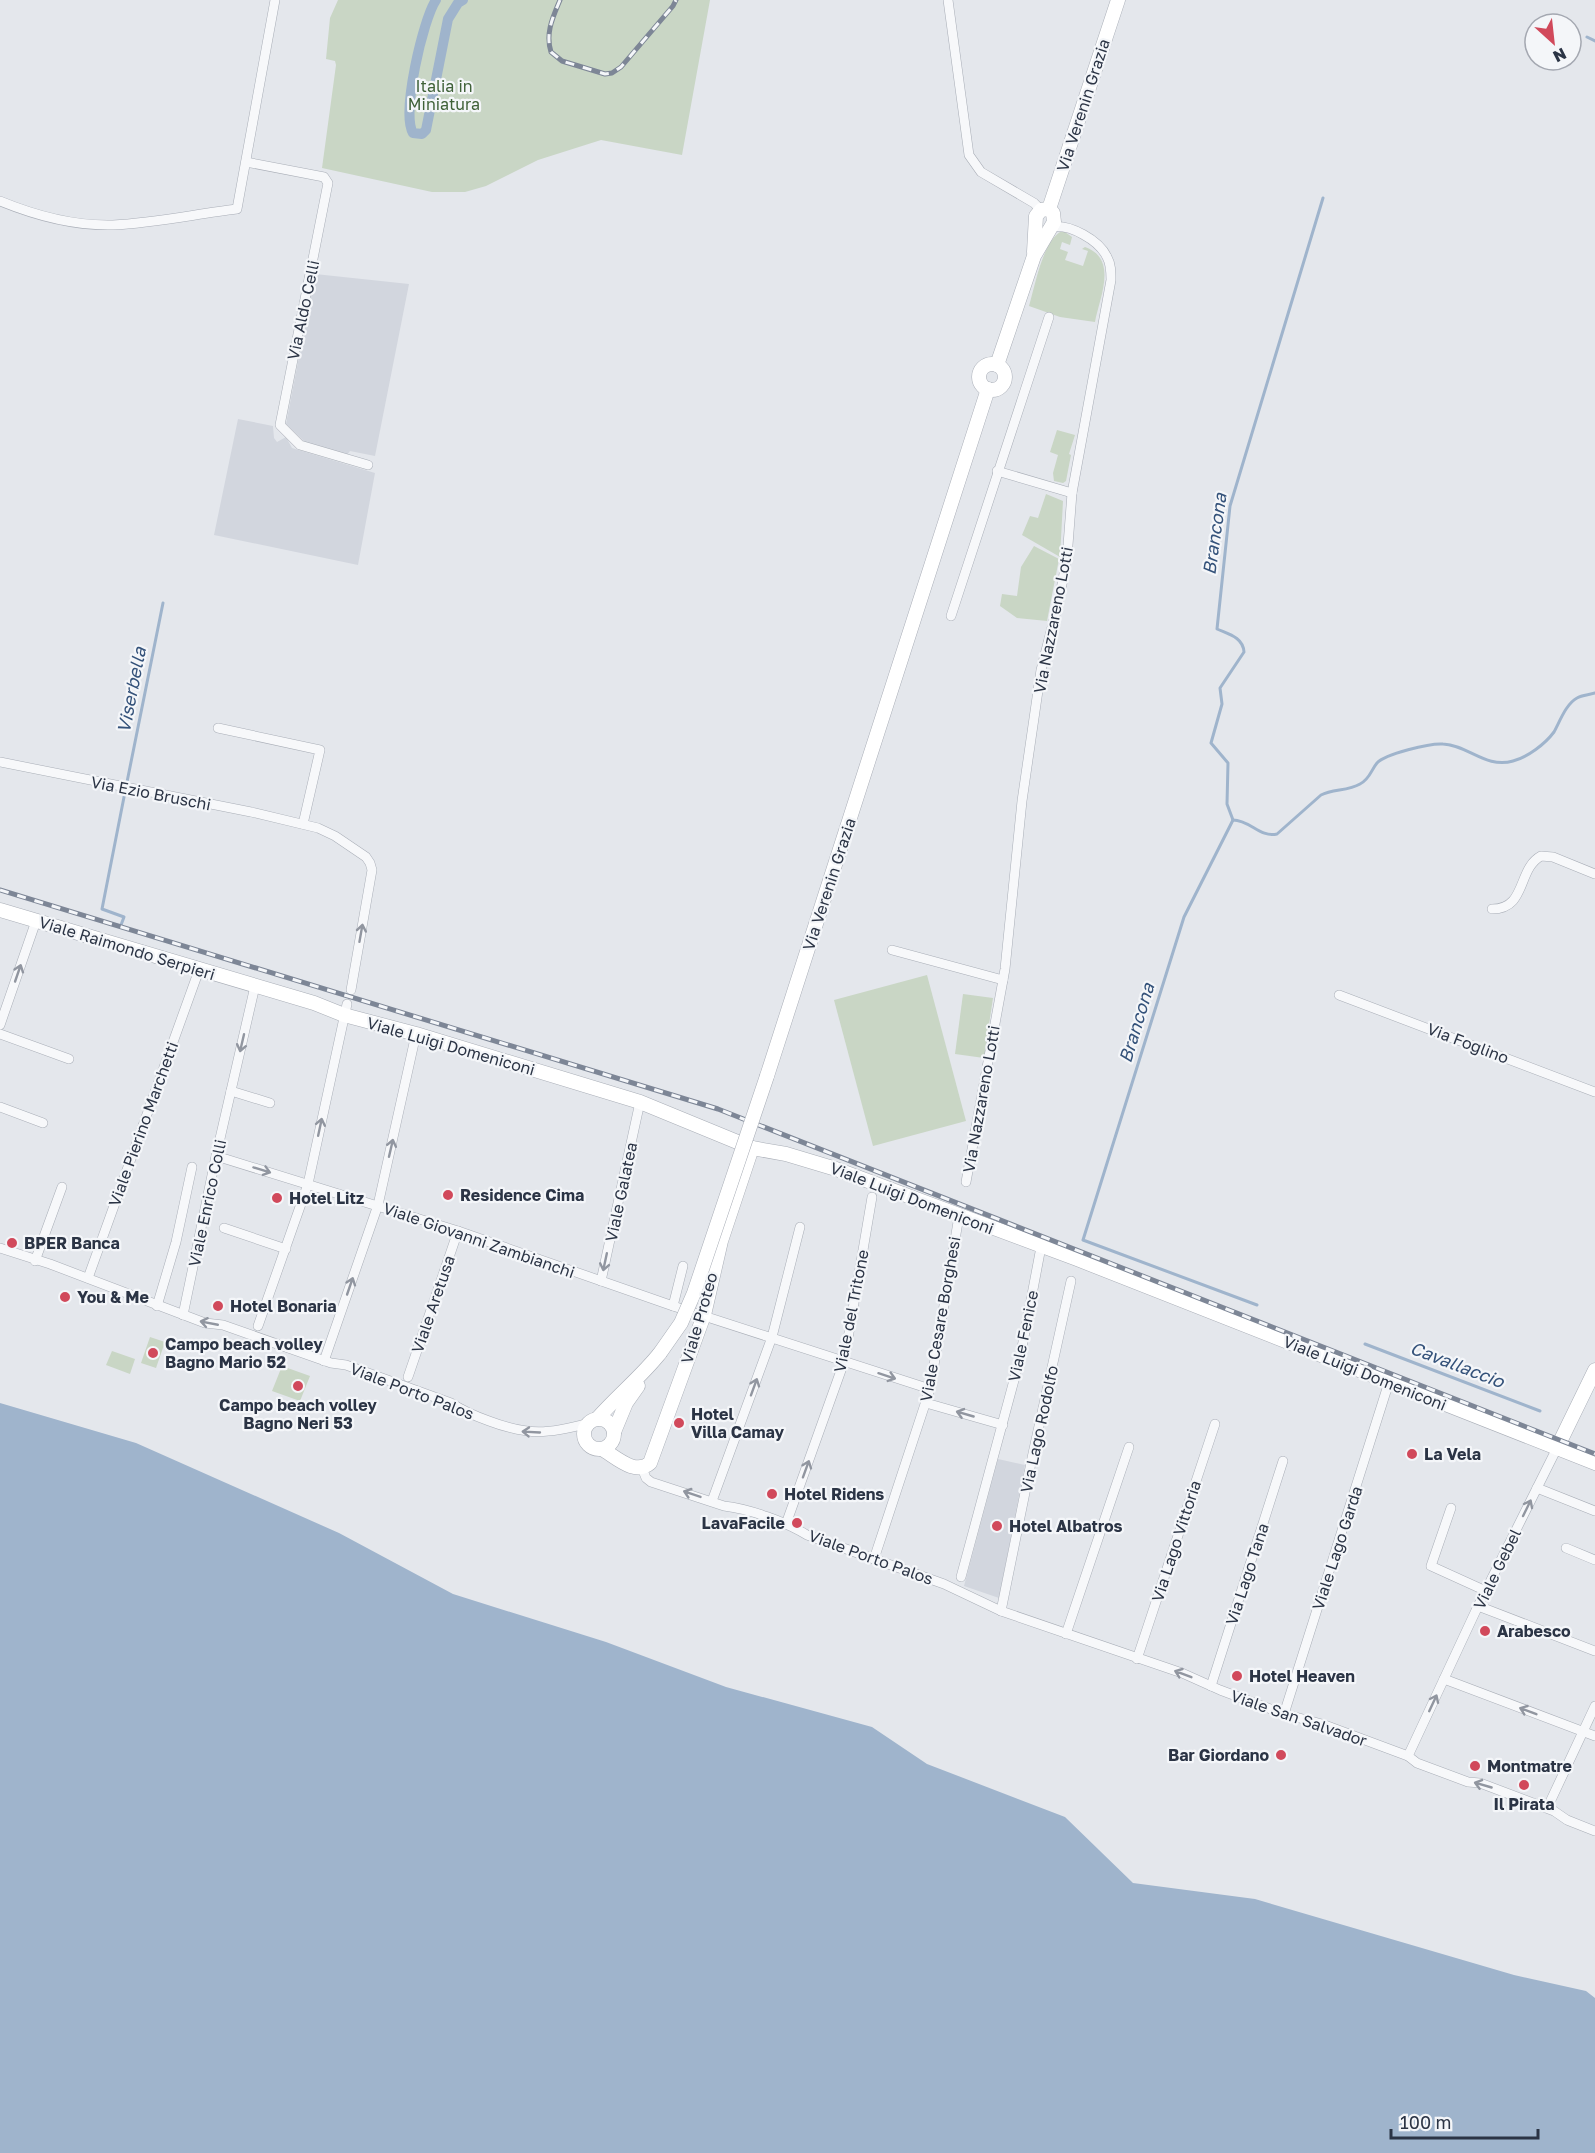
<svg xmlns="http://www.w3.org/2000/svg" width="1595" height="2153" font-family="'Golos Text',sans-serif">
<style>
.built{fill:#d2d6de}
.green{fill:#c9d6c5}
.water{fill:#9fb4cc}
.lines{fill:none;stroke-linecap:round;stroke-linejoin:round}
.stream{stroke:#9fb4cc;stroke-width:3}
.canal{stroke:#9fb4cc;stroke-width:10}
.street-casing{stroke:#a9aeb7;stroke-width:10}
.secondary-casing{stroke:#a9aeb7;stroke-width:15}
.street{stroke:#f7f8fa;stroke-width:9}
.secondary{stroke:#fff;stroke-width:14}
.rail-casing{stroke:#7d8696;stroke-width:5}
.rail{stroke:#f4f6f9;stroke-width:3;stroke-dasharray:9;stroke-linecap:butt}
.secondary-bridge-casing{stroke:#a9aeb7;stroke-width:15;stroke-linecap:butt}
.secondary-bridge{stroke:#fff;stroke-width:14}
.oneway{stroke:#9196a0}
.poi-dot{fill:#d1495b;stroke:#f4f6f9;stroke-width:2}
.labels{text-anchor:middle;stroke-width:4.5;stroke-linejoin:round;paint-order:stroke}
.park-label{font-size:16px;fill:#3f6138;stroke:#f4f6f9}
.street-label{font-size:16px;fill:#2b3445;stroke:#f4f6f9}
.poi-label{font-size:16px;font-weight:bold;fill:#2b3445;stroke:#f4f6f9;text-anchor:start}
.water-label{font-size:18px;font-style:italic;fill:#34527a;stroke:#f4f6f9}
</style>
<rect width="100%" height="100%" fill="#e4e7ec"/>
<g class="built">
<polygon points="315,274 409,284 375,456 350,451 347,455 306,443 286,424"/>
<polygon points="238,419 273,426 274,438 277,442 286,437 292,448 375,473 358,565 214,535"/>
<polygon points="998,1459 1025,1465 999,1598 964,1586"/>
</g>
<g class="green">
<polygon points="338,0 710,0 682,155 601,140 538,160 486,186 465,192 432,192 322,168 336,65 335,61 326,59 330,18"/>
<path d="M1060 232H1065L1072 237 1070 245 1062 242 1060 249 1068 252 1065 260 1083 266 1088 251 1082 249 1085 247C1119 259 1099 299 1095 322L1060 317 1029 306C1035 286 1042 244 1060 232Z"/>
<polygon points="1057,430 1075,435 1069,454 1071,455 1066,481 1063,483 1054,481 1053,473 1058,455 1050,452"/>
<polygon points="1046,494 1063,501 1060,557 1022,535 1030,516 1038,518"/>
<polygon points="1034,546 1059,559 1047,621 1017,618 1000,606 1002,594 1017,596 1021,567"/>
<polygon points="927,975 966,1121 873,1146 834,1000"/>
<polygon points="963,994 993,998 984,1058 955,1054"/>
<polygon points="150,1337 165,1342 156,1368 141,1363"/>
<polygon points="112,1351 135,1359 130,1374 106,1365"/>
<polygon points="282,1366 310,1376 300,1401 272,1391"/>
</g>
<polygon class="water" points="0,1403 136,1443 339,1533 453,1594 606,1642 726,1687 872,1727 927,1764 1065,1817 1133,1883 1255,1899 1514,1975 1586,1991 1595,1998 1595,2153 0,2153"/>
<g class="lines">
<g class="stream">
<polyline points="1587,37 1595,41"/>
<polyline points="127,782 163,603"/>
<path d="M1233 820 1227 804 1228 763 1211 743 1222 704 1220 688 1244 652C1243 637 1228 634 1217 629L1230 506 1323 198"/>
<polyline points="1233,820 1184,917 1083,1240 1257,1305"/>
<path d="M1233 820C1250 820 1260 838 1277 834L1321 795C1333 789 1348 791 1360 784 1370 779 1371 770 1377 763 1385 754 1430 743 1443 744 1468 745 1486 769 1513 761 1528 757 1545 744 1554 732 1560 721 1566 704 1577 698 1582 695 1589 695 1595 693"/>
<polyline points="121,925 124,917 102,909 125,792"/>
<polyline points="1365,1344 1540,1411"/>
</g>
<path class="canal" d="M436 0C423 19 401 114 413 133L422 134 426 130 448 19 458 3 463 0"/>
<defs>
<g id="street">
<polyline points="948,0 969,155 981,172 1034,203 1041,210"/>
<polyline points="246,162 324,177 328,183 280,425 300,445 368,465"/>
<path d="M0 201C34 215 75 226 113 225 154 223 196 214 237 209L275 0"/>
<polyline points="997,471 1072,493"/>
<polyline points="951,616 1049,317"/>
<polyline points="218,728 320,750 303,824"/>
<polyline points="0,762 251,812 318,828 335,836 366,857 370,863 372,870 351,990"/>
<path d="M1492 909C1527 909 1517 869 1541 856L1553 857 1595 874"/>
<polyline points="892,950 1003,980"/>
<polyline points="1339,995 1595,1092"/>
<polyline points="0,1025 36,921"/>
<polyline points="0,1034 69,1059"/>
<polyline points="231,1091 270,1103"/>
<polyline points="0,1107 43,1123"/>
<polyline points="216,1156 458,1231 673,1306 930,1389"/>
<path d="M966 1182 1005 969 1022 801 1041 670 1059 600 1067 558 1072 493 1111 280C1111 272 1111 264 1107 257 1099 240 1070 224 1052 227"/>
<polyline points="224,1228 286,1249"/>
<path d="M0 1248 50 1264 205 1323 223 1325 331 1363 346 1365 451 1403C463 1411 475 1416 489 1421 529 1436 548 1434 589 1423"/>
<polyline points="35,1261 62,1187"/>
<polyline points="88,1278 199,970"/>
<polyline points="601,1281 640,1102"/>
<polyline points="157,1306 176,1242 192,1167"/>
<polyline points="673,1306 683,1266"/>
<polyline points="183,1315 216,1156 255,986"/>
<polyline points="258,1326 308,1184 347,1004"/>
<polyline points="324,1361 378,1205 416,1034"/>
<polyline points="408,1377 458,1231"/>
<polyline points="926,1403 1003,1425"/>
<path d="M642 1468 646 1478 651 1482 724 1506C750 1509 786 1522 807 1535L944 1584 1001 1611 1182 1673 1220 1690 1284 1714 1322 1724 1408 1756 1417 1763 1468 1782 1480 1783 1554 1811 1567 1820 1595 1831"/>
<polyline points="1537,1488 1595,1511"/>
<polyline points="712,1501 772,1337 800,1227"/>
<polyline points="1451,1508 1431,1566 1486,1591"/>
<polyline points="786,1524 844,1362 872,1197"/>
<polyline points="1566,1548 1595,1560"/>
<polyline points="874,1559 930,1389 959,1216"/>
<polyline points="961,1577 1020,1358 1041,1247"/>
<polyline points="1478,1606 1595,1651"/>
<polyline points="1001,1611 1032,1458 1071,1281"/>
<polyline points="1066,1634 1129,1447"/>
<polyline points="1137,1659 1215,1424"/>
<polyline points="1444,1679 1595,1736"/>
<polyline points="1211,1686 1283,1461"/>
<polyline points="1284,1714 1389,1382"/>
<polyline points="1408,1756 1478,1606 1557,1448"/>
<polyline points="1551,1800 1595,1706"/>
</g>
<g id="secondary">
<polyline points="1049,209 1118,0"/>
<polyline points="1034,252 1036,216 1041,210 1049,209"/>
<circle cx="992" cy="377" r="13"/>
<polyline points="997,365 1034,256 1054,222 1053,213 1049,209"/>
<polyline points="0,910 314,1003 344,1015 416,1034 640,1102 752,1148 786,1154 836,1169 1077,1259 1595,1463"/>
<polyline points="767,1076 988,389"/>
<circle cx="599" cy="1434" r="15"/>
<path d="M597 1419C617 1396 641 1377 660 1353"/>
<polyline points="614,1432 626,1403 638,1386"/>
<polyline points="1557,1448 1595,1370"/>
<path d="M602 1449C616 1457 635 1476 650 1463L704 1315 721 1241 752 1148"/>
</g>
</defs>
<use href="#street" class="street-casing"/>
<use href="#secondary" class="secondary-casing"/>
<use href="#street" class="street"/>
<use href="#secondary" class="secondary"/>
<defs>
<g id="rail">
<path d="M560 0C553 17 545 33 551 52L562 61 605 74 612 73 621 67 673 6 676 0"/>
<polyline points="0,890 718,1109 1595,1454"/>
</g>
</defs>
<use href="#rail" class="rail-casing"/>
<use href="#rail" class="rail"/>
<defs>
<polyline id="secondary-bridge" points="660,1353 681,1323 694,1293 767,1076"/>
</defs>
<use href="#secondary-bridge" class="secondary-bridge-casing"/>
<use href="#secondary-bridge" class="secondary-bridge"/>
</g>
<defs><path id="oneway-shaft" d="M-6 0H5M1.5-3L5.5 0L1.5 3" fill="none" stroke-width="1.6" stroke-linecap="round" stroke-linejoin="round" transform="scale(1.5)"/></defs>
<g class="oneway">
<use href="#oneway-shaft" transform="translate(361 933) rotate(-80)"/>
<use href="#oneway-shaft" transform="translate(18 973) rotate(-71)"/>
<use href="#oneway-shaft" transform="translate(242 1043) rotate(103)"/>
<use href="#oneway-shaft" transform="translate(320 1127) rotate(-78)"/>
<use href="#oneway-shaft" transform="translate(391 1148) rotate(-77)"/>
<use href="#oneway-shaft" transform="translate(262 1170) rotate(17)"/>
<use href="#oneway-shaft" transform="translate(605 1262) rotate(102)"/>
<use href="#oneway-shaft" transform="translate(350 1286) rotate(-71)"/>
<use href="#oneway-shaft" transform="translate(209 1323) rotate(-169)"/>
<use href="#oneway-shaft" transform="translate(887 1376) rotate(18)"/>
<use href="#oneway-shaft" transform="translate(754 1387) rotate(-70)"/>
<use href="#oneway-shaft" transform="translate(965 1414) rotate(-164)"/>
<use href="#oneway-shaft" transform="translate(531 1432) rotate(-177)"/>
<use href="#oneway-shaft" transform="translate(806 1469) rotate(-70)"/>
<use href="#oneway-shaft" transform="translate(692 1494) rotate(-161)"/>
<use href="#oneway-shaft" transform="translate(1527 1508) rotate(-64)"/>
<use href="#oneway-shaft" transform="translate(1183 1674) rotate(-159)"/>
<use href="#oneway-shaft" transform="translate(1433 1703) rotate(-65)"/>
<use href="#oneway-shaft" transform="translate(1528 1711) rotate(-159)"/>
<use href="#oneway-shaft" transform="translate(1483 1785) rotate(-164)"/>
</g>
<g class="poi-dot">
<circle cx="448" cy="1195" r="6"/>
<circle cx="277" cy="1198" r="6"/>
<circle cx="12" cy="1243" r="6"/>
<circle cx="65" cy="1297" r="6"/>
<circle cx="218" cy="1306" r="6"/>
<circle cx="153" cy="1353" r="6"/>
<circle cx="298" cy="1386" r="6"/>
<circle cx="679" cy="1423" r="6"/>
<circle cx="1412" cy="1454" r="6"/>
<circle cx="772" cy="1494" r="6"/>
<circle cx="797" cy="1523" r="6"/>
<circle cx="997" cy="1526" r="6"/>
<circle cx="1485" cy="1631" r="6"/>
<circle cx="1237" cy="1676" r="6"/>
<circle cx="1281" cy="1755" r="6"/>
<circle cx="1475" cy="1766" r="6"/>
<circle cx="1524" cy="1785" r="6"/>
</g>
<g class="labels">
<g class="park-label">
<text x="444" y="92">Italia in<tspan x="444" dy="18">Miniatura</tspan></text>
</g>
<g class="street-label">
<text transform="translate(1083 105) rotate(-72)" y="6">Via Verenin Grazia</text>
<text transform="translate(303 310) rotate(-78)" y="6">Via Aldo Celli</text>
<text transform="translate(1053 620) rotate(-79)" y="6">Via Nazzareno Lotti</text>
<text transform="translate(151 793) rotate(11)" y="6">Via Ezio Bruschi</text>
<text transform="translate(829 884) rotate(-72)" y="6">Via Verenin Grazia</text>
<text transform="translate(127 948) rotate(17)" y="6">Viale Raimondo Serpieri</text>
<text transform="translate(1468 1043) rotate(21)" y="6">Via Foglino</text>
<text transform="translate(451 1046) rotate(16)" y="6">Viale Luigi Domeniconi</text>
<text transform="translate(981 1099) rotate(-80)" y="6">Via Nazzareno Lotti</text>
<text transform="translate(143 1124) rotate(-70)" y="6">Viale Pierino Marchetti</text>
<text transform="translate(621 1192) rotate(-78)" y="6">Viale Galatea</text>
<text transform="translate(912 1198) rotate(21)" y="6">Viale Luigi Domeniconi</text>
<text transform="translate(207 1203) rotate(-78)" y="6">Viale Enrico Colli</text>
<text transform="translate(479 1240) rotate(19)" y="6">Viale Giovanni Zambianchi</text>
<text transform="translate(433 1304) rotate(-71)" y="6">Viale Aretusa</text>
<text transform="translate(851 1311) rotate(-79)" y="6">Viale del Tritone</text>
<text transform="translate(699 1318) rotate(-74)" y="6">Viale Proteo</text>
<text transform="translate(940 1319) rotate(-80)" y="6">Viale Cesare Borghesi</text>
<text transform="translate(1023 1336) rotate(-78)" y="6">Viale Fenice</text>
<text transform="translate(1365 1373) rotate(22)" y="6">Viale Luigi Domeniconi</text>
<text transform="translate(412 1391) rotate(21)" y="6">Viale Porto Palos</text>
<text transform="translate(1039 1429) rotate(-78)" y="6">Via Lago Rodolfo</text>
<text transform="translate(1176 1541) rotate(-72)" y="6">Via Lago Vittoria</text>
<text transform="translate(1337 1548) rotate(-72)" y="6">Viale Lago Garda</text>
<text transform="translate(871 1557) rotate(20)" y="6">Viale Porto Palos</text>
<text transform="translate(1497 1569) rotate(-64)" y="6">Viale Gebel</text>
<text transform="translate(1247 1574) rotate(-72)" y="6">Via Lago Tana</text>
<text transform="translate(1299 1718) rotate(19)" y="6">Viale San Salvador</text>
</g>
<g class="poi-label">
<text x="460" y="1201">Residence Cima</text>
<text x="289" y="1204">Hotel Litz</text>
<text x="24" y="1249">BPER Banca</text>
<text x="77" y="1303">You &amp; Me</text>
<text x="230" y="1312">Hotel Bonaria</text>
<text x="165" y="1350">Campo beach volley<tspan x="165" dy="18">Bagno Mario 52</tspan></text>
<text x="298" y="1411" text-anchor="middle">Campo beach volley<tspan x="298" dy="18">Bagno Neri 53</tspan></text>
<text x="691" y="1420">Hotel<tspan x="691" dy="18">Villa Camay</tspan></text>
<text x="1424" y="1460">La Vela</text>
<text x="784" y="1500">Hotel Ridens</text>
<text x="785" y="1529" text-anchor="end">LavaFacile</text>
<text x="1009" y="1532">Hotel Albatros</text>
<text x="1497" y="1637">Arabesco</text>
<text x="1249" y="1682">Hotel Heaven</text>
<text x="1269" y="1761" text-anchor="end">Bar Giordano</text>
<text x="1487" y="1772">Montmatre</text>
<text x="1524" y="1810" text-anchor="middle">Il Pirata</text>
</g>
<g class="water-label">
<text transform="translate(1215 534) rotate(-82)" y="6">Brancona</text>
<text transform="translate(132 690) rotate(-79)" y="6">Viserbella</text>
<text transform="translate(1137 1023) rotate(-73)" y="6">Brancona</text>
<text transform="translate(1457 1365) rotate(21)" y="6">Cavallaccio</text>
</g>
</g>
<g transform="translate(1553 42) rotate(153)"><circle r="28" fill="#f4f6f9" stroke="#a4a8b1" stroke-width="1.5"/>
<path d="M0-4.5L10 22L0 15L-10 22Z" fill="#d1495b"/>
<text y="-9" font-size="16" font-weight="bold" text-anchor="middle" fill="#2b3445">N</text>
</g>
<path d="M1391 2129v9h147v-9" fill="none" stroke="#2b3445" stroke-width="3"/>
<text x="1400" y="2129" font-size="18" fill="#2b3445" stroke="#f4f6f9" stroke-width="4.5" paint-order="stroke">100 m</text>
</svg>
